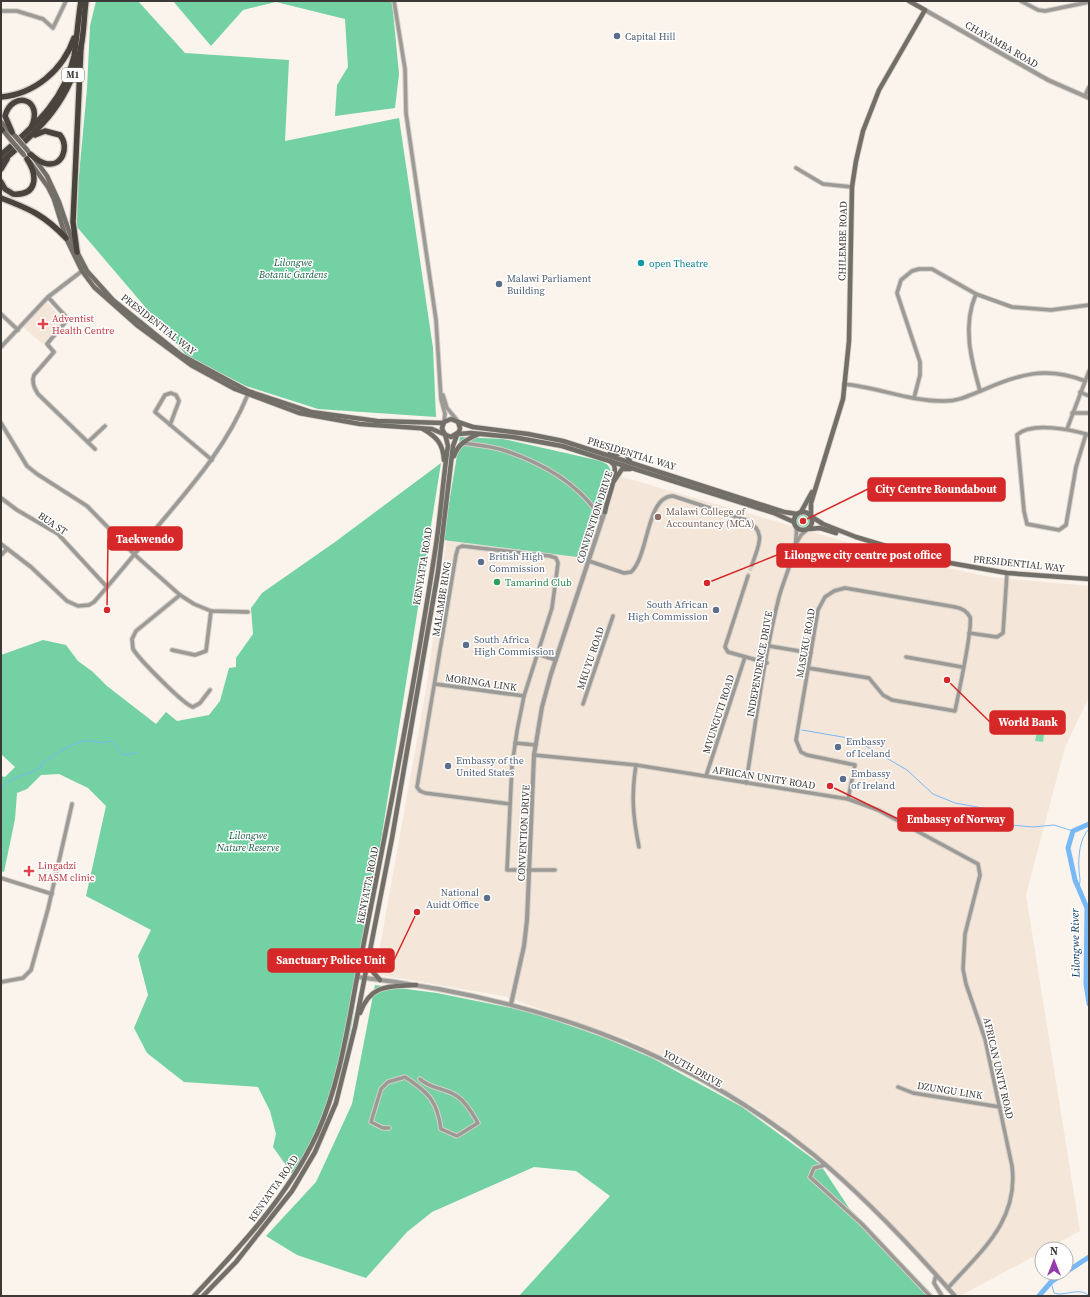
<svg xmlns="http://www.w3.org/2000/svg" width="1090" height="1297" font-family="'Source Serif 4',serif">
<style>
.built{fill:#f4e7da}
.green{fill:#83d9ae}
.forest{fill:#73d1a3}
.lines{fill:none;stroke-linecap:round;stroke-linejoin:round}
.stream{stroke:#77b9f6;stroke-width:1}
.river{stroke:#77b9f6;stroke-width:5}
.minor-tunnel{stroke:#d5cfc8;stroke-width:3.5;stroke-dasharray:3.5 2;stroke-linecap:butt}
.minor-casing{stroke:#d5cfc8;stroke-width:5.5}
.tertiary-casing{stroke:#d5cfc8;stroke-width:6}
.secondary-casing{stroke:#d5cfc8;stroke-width:6}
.trunk-casing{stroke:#d5cfc8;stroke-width:8}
.minor{stroke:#9c9a96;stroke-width:3.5}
.tertiary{stroke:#9c9a96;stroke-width:4}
.secondary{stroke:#726f69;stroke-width:4.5}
.trunk{stroke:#48443d;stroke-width:5.5}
.secondary-bridge-casing{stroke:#d5cfc8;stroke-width:6;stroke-linecap:butt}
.secondary-bridge{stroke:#726f69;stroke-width:4.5}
.service-dot{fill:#5c6f8a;stroke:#fff;stroke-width:1.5}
.culture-dot{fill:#0f9aa8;stroke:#fff;stroke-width:1.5}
.health-dot{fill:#e0444e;stroke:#fff;stroke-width:1.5}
.education-dot{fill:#8d6e63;stroke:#fff;stroke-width:1.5}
.leisure-dot{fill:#2e9e5b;stroke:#fff;stroke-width:1.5}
.labels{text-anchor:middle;stroke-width:3;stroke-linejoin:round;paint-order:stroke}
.shield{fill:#fff;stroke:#767472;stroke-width:1}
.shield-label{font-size:9px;font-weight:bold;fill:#3c3936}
.service-label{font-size:10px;fill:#4e5e75;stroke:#fff;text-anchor:start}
.street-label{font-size:10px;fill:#3c3936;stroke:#fff}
.park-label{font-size:10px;font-style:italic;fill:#115b3e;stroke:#fff}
.culture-label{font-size:10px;fill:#0d838f;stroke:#fff;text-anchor:start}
.health-label{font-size:10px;fill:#be3a42;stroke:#fff;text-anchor:start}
.education-label{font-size:10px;fill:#785e54;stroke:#fff;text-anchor:start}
.leisure-label{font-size:10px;fill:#27864d;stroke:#fff;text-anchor:start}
.water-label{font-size:11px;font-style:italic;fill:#083b62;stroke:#fff}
.leader{fill:none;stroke:#d62828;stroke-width:1.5}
.callout-dot{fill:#d62828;stroke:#fff;stroke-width:1.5}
.callout{fill:#d62828;stroke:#d62828;stroke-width:1.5}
.callout-label{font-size:11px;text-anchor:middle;font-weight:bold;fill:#fff}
</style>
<rect width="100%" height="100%" fill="#fbf4ec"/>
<g class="built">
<polygon points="47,302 64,321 43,344 23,327"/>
<polygon points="460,440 612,474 909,560 991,577 1089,586 1089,697 1065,747 1026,895 1080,1231 1047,1249 1042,1249 1042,1252 960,1296 805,1144 762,1112 699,1073 627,1039 503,996 375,974 426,690"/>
</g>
<g class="green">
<circle cx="803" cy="520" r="7"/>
<polygon points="1038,727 1045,728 1043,742 1035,741"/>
</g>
<g class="forest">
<polygon points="96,1 138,1 185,53 289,60 285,141 399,118 433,348 436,417 318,409 246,386 187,356 77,227 77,197 87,89 90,26"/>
<polygon points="173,1 392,1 399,74 395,108 335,116 337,85 348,67 345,19 276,2 243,10 211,46"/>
<polygon points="460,437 503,439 601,461 608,465 611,471 585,558 443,540"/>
<polygon points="441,463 350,1035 341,1074 328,1111 295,1178 273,1147 276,1134 270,1111 258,1087 184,1082 147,1053 134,1028 148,995 138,956 151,930 86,896 106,806 88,788 59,774 41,775 27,789 17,793 15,819 4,872 1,871 1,776 5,777 15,767 1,754 1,655 43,640 66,645 78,661 93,672 107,686 156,724 166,712 177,721 209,715 220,701 229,668 236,667 236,658 253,634 251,608 262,593 335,542"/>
<polygon points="375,985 437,993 531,1012 605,1038 652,1058 742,1107 820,1164 849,1208 934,1296 519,1296 610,1196 576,1171 534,1167 432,1212 407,1232 366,1278 297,1255 266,1236 316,1182 352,1104"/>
</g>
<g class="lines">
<g class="stream">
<polyline points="802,730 854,739 907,770 933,794 955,803 988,809 999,819 1011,825 1033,827 1054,825 1073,831"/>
<path d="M1 788C17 773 25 777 41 767L42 763C52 757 73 742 84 741 95 740 99 745 111 741L124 755 137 753"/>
<polyline points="1089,859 1089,860"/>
<path d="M1078 888C1082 880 1079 877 1079 869 1078 857 1080 837 1089 829"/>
<polyline points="1087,908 1089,906"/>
<path d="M1051 1282 1054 1293C1064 1297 1080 1286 1089 1296"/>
</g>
<g class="river">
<polyline points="1089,824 1073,831 1068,848 1075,880 1087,908 1086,984 1089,1004"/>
<polyline points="1066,1272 1089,1257"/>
<polyline points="1039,1296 1051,1282 1065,1273"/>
</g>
<polyline class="minor-tunnel" points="748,576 752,565"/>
<defs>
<g id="minor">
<polyline points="394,1 405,69 406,113 436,320 441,399 445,414 444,422"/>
<polyline points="1021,1 1038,10 1045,11 1089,2"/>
<polyline points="1,11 17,11 43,19 53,28 66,1"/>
<polyline points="1085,96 1089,87"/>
<polyline points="796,168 823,184 852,187"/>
<path d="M976 294C962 326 971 359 980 391"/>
<path d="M48 297 68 319 47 344 54 352 34 375C31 382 34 388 38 394L95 449"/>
<polyline points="1,314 18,330"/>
<polyline points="1,347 48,297 82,271"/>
<path d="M844 384C877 387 911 402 945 401 959 401 970 395 983 390 1019 374 1046 366 1085 381"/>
<polyline points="1080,392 1089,396"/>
<polyline points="443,395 447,408 457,420"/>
<polyline points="914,398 920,375 920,362 897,293 901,280 912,271 919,269 932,269 976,294 1012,307 1051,310 1089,305"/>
<polyline points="1072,413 1089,413"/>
<polyline points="1,423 27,466 37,474 87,506 135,555 180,595 194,604 211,611 248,612"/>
<polyline points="170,425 179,401 176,395 171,393 165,395 155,412 212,460"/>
<polyline points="1067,429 1089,371"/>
<path d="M1086 434 1076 467 1066 525 1059 530 1027 524 1024 511 1017 435C1031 421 1073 430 1089 435"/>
<polyline points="88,442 105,426"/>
<path d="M463 443C477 445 492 446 506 451 544 464 581 485 602 520"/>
<polyline points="1,498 17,510 58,534 107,587"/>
<polyline points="797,542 801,535 808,529"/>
<path d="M1 544 31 567 67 601 78 606 89 605 94 602C118 575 140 547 163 520 196 481 229 442 248 394"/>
<polyline points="1,555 7,549"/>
<path d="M589 561 624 573 631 572C649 556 646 496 673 496L746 520C768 532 758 546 752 565"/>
<polyline points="748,576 725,647 728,652 767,663"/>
<path d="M180 595 136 631 132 639 133 649C139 659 184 705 193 707L200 703 210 690"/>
<polyline points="969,633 997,637 1003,633 1007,573"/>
<polyline points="769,646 811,653"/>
<polyline points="172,650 195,655 206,651 211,611"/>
<polyline points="537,654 556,660"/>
<polyline points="906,657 962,667"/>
<path d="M808 668 869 678 883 695 892 700 955 711C958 696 973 628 970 617 967 611 961 608 955 607L845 588 834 591 825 597 818 610 796 740 801 752 807 755 855 765 848 799"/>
<polyline points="435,684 524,696"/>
<polyline points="583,704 613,616"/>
<polyline points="515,743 536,745"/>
<path d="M534 755 636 765 848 799 878 810 978 864 980 875 965 934 963 969 966 984 985 1039 1012 1166C1019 1221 981 1251 948 1288"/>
<path d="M636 765C631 795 633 817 639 847"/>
<polyline points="706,776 745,657"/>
<path d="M746 783C756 721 764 657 779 597 785 575 799 549 796 526"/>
<polyline points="510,804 425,793 420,791 417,787 456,555 458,548 462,546 550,556 556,558 558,563 552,608 524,696 517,731 512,766 507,870 555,870"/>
<polyline points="1,878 52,894"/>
<polyline points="1,982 23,978 31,970 48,909 72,804"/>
<polyline points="898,1087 913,1093 1000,1107"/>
<path d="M389 1128H383L371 1122 381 1089 388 1082 405 1077C428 1092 437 1100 441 1129L457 1136 478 1123C473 1114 466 1102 457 1096 445 1088 430 1089 420 1079"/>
<polyline points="825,1165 814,1168 810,1177 862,1224 930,1296"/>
<polyline points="936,1275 934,1283 942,1296"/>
</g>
<g id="tertiary">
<polyline points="925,10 1048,80 1089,98"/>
<path d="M358 977C528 997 679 1046 814 1155 865 1197 911 1246 955 1296"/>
<polyline points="511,1004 524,946 527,920 534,755 542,707 551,674 605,511"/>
</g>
<g id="secondary">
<polyline points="1,122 16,137"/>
<polyline points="1,128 11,140"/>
<polyline points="34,158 47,176 59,202 74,246 87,271 113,300 181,355 248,391 311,412 377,421 443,423"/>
<polyline points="30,162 48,187 54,199 66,238 82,271 94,287 138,326 191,365 235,389 299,413 360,424 432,429 451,437 459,432 460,428 458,422 451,419 444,422 442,428 444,433"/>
<polyline points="458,422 473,427 528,434 563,441 784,512 797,514"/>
<path d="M423 429C437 437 443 444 444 460"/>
<polyline points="458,434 471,433 513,437 562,446 774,513 794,522"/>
<polyline points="610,453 618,454 624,450 630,461"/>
<path d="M454 456C458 444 467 439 479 434"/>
<polyline points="614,481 622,469 630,469"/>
<circle cx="803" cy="521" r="9"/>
<path d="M605 512C607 499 618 476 614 465L610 461"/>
<polyline points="801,512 812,492"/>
<polyline points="811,515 811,503 843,399 849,341 852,187 856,161 863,131 879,90 925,10 909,1"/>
<polyline points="812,517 823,524 856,537 933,560 1007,573 1089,579"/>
<polyline points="809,529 820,528 836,533"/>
<polyline points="372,950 373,972 380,980"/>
<path d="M360 1013C371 983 390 987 416 985"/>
<path d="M194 1296C241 1246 288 1196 317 1134 342 1079 349 1016 361 957 388 821 415 683 436 545 441 512 443 479 448 446L445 434"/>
<polyline points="203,1296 236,1262 292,1191 315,1152 336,1103 355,1027 392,838 438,572 453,446 457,435"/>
</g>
<g id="trunk">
<path d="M1 97C35 94 63 70 74 38"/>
<polyline points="1,129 2,130"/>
<path d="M12 132 5 116C12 90 45 98 31 128"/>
<path d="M30 154C34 157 38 161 44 163 62 169 70 147 60 135L45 131 35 135"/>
<path d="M1 155C34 126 64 102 74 56 77 38 78 19 81 1"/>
<path d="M1 162C41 129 71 100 81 47 84 32 84 16 86 1"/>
<polyline points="1,169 7,159"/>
<path d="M1 182 5 189 13 194C39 196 37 174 27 159"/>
<path d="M1 198C30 209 44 215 66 238"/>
<polyline points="77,252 73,222 81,46"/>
</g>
</defs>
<use href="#minor" class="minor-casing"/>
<use href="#tertiary" class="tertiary-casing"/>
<use href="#secondary" class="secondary-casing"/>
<use href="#trunk" class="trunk-casing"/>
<use href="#minor" class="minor"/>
<use href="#tertiary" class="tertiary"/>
<use href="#secondary" class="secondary"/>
<use href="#trunk" class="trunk"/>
<defs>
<g id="secondary-bridge">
<polyline points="16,137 28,151"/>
<polyline points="11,140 24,155"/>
</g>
</defs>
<use href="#secondary-bridge" class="secondary-bridge-casing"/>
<use href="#secondary-bridge" class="secondary-bridge"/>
</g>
<g class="service-dot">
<circle cx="617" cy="36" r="4"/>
<circle cx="499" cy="284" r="4"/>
<circle cx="481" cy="562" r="4"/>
<circle cx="716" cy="610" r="4"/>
<circle cx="466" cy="645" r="4"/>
<circle cx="838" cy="747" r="4"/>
<circle cx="448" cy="766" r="4"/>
<circle cx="843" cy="779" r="4"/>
<circle cx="487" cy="898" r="4"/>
</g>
<circle class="culture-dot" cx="641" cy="263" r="4"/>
<g class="health-dot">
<path d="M41 318h4v4h4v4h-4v4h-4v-4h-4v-4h4z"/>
<path d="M27 865h4v4h4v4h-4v4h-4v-4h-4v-4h4z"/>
</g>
<circle class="education-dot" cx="658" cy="517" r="4"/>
<circle class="leisure-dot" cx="497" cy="582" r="4"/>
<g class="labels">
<rect class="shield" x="62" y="68" width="22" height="14" rx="3"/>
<g class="shield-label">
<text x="73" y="78">M1</text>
</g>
<g class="service-label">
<text x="625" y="40">Capital Hill</text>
<text x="507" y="282">Malawi Parliament<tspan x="507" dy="12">Building</tspan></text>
<text x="489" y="560">British High<tspan x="489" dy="12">Commission</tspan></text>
<text x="708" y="608" text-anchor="end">South African<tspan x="708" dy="12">High Commission</tspan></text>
<text x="474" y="643">South Africa<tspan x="474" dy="12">High Commission</tspan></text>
<text x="846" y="745">Embassy<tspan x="846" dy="12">of Iceland</tspan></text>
<text x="456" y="764">Embassy of the<tspan x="456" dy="12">United States</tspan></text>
<text x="851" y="777">Embassy<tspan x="851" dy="12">of Ireland</tspan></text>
<text x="479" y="896" text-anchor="end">National<tspan x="479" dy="12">Auidt Office</tspan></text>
</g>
<g class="street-label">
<text transform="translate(1002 44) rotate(30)" y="4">CHAYAMBA ROAD</text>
<text transform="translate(842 241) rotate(-89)" y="4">CHILEMBE ROAD</text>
<text transform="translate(159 324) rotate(38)" y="4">PRESIDENTIAL WAY</text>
<text transform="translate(632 453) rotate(17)" y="4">PRESIDENTIAL WAY</text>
<text transform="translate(594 517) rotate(-72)" y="4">CONVENTION DRIVE</text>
<text transform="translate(53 523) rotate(34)" y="4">BUA ST</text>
<text transform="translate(1019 563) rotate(6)" y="4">PRESIDENTIAL WAY</text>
<text transform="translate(422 566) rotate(-81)" y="4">KENYATTA ROAD</text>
<text transform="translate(441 599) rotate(-81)" y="4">MALAMBE RING</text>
<text transform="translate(805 643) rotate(-80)" y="4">MASUKU ROAD</text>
<text transform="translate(590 658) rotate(-71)" y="4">MKUYU ROAD</text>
<text transform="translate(759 664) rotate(-80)" y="4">INDEPENDENCE DRIVE</text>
<text transform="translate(481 682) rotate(8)" y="4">MORINGA LINK</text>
<text transform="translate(718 714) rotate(-72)" y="4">MVUNGUTI ROAD</text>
<text transform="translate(764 777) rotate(9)" y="4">AFRICAN UNITY ROAD</text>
<text transform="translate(523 833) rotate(-87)" y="4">CONVENTION DRIVE</text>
<text transform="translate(367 885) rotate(-79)" y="4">KENYATTA ROAD</text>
<text transform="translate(693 1068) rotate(29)" y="4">YOUTH DRIVE</text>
<text transform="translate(999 1068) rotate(77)" y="4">AFRICAN UNITY ROAD</text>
<text transform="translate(950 1090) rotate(9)" y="4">DZUNGU LINK</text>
<text transform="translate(273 1188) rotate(-55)" y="4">KENYATTA ROAD</text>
</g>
<g class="park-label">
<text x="293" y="266">Lilongwe<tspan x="293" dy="12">Botanic Gardens</tspan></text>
<text x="248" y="839">Lilongwe<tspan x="248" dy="12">Nature Reserve</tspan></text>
</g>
<g class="culture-label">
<text x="649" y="267">open Theatre</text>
</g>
<g class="health-label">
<text x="52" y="322">Adventist<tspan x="52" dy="12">Health Centre</tspan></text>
<text x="38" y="869">Lingadzi<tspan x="38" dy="12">MASM clinic</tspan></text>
</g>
<g class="education-label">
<text x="666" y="515">Malawi College of<tspan x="666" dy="12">Accountancy (MCA)</tspan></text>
</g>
<g class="leisure-label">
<text x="505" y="586">Tamarind Club</text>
</g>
<g class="water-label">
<text transform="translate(1075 943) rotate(-91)" y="4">Lilongwe River</text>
</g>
</g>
<path class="leader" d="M803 521L868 489M107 610L108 539M707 583L777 555M947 680L990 722M830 786L898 819M417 912L394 960"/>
<g class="callout-dot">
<circle cx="803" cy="521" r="4"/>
<circle cx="107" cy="610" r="4"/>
<circle cx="707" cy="583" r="4"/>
<circle cx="947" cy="680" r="4"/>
<circle cx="830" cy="786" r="4"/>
<circle cx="417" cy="912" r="4"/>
</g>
<g class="callout">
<rect x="868" y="478" width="137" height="23" rx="4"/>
<rect x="108" y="527" width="74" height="23" rx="4"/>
<rect x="777" y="544" width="173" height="23" rx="4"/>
<rect x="990" y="711" width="75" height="23" rx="4"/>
<rect x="898" y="808" width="115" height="23" rx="4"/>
<rect x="268" y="949" width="126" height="23" rx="4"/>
</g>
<g class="callout-label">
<text x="936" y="493">City Centre Roundabout</text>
<text x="145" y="543">Taekwendo</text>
<text x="863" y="559">Lilongwe city centre post office</text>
<text x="1028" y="726">World Bank</text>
<text x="956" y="823">Embassy of Norway</text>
<text x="331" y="964">Sanctuary Police Unit</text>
</g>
<rect width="1090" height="1297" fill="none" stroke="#3c3936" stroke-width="4"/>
<g transform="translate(1054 1261)"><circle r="19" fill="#ffffff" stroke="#b1b0af"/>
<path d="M0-3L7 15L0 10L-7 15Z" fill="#943daa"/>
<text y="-6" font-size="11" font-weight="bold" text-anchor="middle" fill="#3c3936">N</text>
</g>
</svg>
